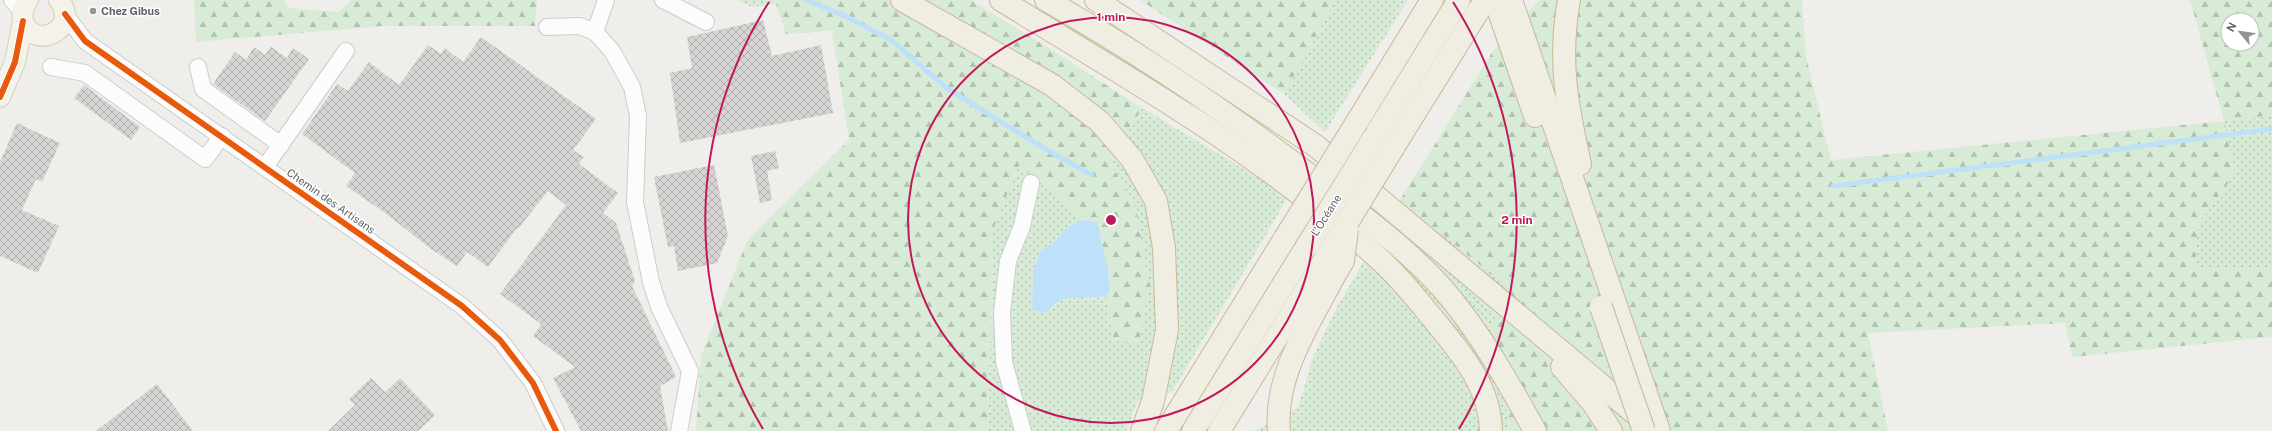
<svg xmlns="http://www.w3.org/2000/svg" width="2272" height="431" font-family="'Public Sans',sans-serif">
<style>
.grass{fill:url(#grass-dots)}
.forest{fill:url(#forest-firs);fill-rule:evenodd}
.water{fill:#bfe0f9}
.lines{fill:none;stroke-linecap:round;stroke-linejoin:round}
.stream{stroke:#bfe0f9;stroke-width:5}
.building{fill:url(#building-cross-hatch)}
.minor-casing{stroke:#cbcccc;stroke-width:18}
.major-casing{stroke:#d7ceb8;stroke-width:22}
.highway-casing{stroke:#c8b996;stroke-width:24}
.minor{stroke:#fdfcfc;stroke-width:16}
.major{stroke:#f4f2e9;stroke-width:20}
.highway{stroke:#f0ede3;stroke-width:22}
.highway-bridge-casing{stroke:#c8b996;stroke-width:24;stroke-linecap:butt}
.highway-bridge{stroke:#f0ede3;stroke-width:22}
.cycleway-casing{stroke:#fff;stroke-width:8}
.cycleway{stroke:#e8590c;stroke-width:6}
.ring{fill:none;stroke:#c2185b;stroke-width:2}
.poi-dot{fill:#919496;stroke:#fff;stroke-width:1.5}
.labels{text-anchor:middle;stroke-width:3;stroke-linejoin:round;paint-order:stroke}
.poi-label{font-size:11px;font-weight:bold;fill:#5f6368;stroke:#fff;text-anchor:start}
.street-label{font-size:11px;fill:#5f6368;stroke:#fff}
.centre{fill:#c2185b;stroke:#fff;stroke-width:2}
.ring-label{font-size:12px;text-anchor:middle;font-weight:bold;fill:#c2185b;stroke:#fff;stroke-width:3;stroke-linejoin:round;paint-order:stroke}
</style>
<defs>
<pattern id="grass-dots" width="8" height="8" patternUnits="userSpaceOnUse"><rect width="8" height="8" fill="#d8ebd6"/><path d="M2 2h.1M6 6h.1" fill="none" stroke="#b2c2b1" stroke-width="1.8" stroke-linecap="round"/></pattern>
<pattern id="forest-firs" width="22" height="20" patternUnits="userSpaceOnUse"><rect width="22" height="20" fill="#d8ebd6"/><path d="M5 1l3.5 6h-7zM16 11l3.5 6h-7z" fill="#b2c2b1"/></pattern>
<pattern id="building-cross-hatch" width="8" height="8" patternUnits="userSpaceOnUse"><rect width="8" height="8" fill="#d6d5d3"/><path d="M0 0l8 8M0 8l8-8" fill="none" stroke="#b1b0af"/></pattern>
</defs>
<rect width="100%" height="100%" fill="#efeeea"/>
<g class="grass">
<polygon points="737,0 777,0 776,4 752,7"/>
<polygon points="1336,0 1408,0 1325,132 1284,94"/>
<polygon points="1142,108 1289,196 1172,392 1138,401 1126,431 988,431 992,232 1019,165 1081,220 1066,228 1055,241 1041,250 1033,271 1032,310 1052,308 1061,300 1081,297 1094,299 1106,296 1114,341 1136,210 1110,162"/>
<polygon points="2272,115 2272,269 2195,269 2198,224 2235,174 2224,121"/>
<polygon points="1400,200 1512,291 1490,326 1510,426 1508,431 1254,431 1298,408 1313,357 1337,307"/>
</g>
<g class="forest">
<polygon points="194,0 285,0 288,8 339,12 351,0 537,0 535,26 382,26 196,42"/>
<polygon points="777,0 971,0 1041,43 1142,108 1110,162 1136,210 1150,284 1139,343 1114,341 1106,296 1110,290 1108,270 1097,222 1081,220 1019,165 992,232 988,431 696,431 701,356 748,239 849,140 832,31 786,34 776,4"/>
<polygon points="1140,0 1336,0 1284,94"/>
<path d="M1540 0H1802L1806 57 1831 160 2224 121 2190 0H2272V115L2224 121 2235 174 2198 224 2195 269H2272V337L2072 357 2065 323 1868 333 1888 431H1508L1510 426 1490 326 1512 291 1400 200 1493 51ZM2228 20H2252V44H2228Z"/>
</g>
<path class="water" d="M1081 220 1097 222 1108 270 1110 291 1106 296C1092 300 1076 295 1062 300 1056 302 1050 310 1044 313L1032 310 1033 271 1041 250 1055 241 1066 228Z"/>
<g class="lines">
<g class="stream">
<polyline points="806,0 843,15 891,40 948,89 1045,149 1092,175"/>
<polyline points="1833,186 2272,129"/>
</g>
</g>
<g class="building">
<polygon points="763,20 772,56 821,45 833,113 680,143 670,73 692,68 687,37"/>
<polygon points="481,37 596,119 573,150 584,157 579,164 618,193 603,213 616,223 635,281 632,286 676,377 660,386 668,431 581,431 553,378 575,367 533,336 541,324 500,294 566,205 548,191 518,229 517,228 488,267 467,252 457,266 431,249 384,212 346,186 355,173 302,134 337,84 348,91 369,62 399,85 428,45 441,54 445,48 463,62"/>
<polygon points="254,47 265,55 271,47 287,58 293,48 309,59 265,121 213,84 235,52 246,60"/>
<polygon points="84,85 140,127 131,140 74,98"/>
<polygon points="17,123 60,143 42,182 36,179 22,210 59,226 38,273 0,256 0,162"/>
<polygon points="775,151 779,168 767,171 772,200 760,203 751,156"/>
<polygon points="714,165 728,236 717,263 678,271 674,246 668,247 654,177"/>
<polygon points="371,378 385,392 400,378 435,415 418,431 328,431 355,405 349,399"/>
<polygon points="157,384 193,431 96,431"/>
</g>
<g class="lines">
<defs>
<g id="minor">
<polyline points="12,0 23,12"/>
<polyline points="663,0 706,22"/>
<polyline points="65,14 85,41 462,306 500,340 533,383 556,431"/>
<polyline points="547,27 580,26 595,32 612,51 632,87 638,116 635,202 651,282 659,307 690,371 679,431"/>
<polyline points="595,32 606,0"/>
<polyline points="51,67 85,73 205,159 222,136"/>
<polyline points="198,67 203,89 281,145"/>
<polyline points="265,167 346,51"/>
<polyline points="1023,431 1004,362 1002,312 1008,261 1022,226 1031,183"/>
</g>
<g id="major">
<path d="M28 0C24 6 21 13 23 20 31 52 82 30 59 0"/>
<polyline points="0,97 15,62 23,21"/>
</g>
<g id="highway">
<polyline points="902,0 1052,85 1100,122 1132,159 1156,201 1164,248 1167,330 1153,401 1142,431"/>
<path d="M1001 0C1111 68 1225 132 1326 215 1352 236 1379 256 1401 281 1413 294 1423 307 1434 320 1461 353 1490 386 1491 431"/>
<path d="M1046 0C1143 55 1237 119 1325 187 1366 219 1408 250 1443 289 1480 332 1508 382 1535 431"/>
<polyline points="1096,0 1316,146 1656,431"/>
<polyline points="1495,0 1535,116"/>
<polyline points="1511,0 1659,431"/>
<path d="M1569 0C1558 61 1567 105 1580 164"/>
<polyline points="1357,122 1432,0"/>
<polyline points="1373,139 1459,0"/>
<polyline points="1393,148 1485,0"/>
<polyline points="1562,367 1593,403 1611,431"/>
<polyline points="1166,431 1285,238"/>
<polyline points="1193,431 1307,246"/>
<polyline points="1219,431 1320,267"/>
<path d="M1279 431C1274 376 1309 324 1333 278"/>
</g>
</defs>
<use href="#minor" class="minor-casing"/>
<use href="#major" class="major-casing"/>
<use href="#highway" class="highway-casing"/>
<use href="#minor" class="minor"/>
<use href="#major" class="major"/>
<use href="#highway" class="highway"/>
<defs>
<g id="highway-bridge">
<polyline points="1285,238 1357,122"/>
<polyline points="1307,246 1373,139"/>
<polyline points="1320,267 1393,148"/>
<polyline points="1333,278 1343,261 1347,229"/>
<polyline points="1601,307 1644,431"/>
</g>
</defs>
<use href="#highway-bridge" class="highway-bridge-casing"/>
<use href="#highway-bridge" class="highway-bridge"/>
<defs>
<g id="cycleway">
<polyline points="65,14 85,41 462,306 500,340 533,383 556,431"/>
<polyline points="0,97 15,62 23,21"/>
</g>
</defs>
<use href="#cycleway" class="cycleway-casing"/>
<use href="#cycleway" class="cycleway"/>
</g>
<g class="ring">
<circle cx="1111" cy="220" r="203"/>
<path d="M763 429A406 406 0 0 1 769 2M1453 2A406 406 0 0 1 1459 429"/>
</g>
<circle class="poi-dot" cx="93" cy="11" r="4"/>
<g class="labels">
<g class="poi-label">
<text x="101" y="15">Chez Gibus</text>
</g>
<g class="street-label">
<text transform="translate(331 201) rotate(35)" y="4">Chemin des Artisans</text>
<text transform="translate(1326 215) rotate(-58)" y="4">L’Océane</text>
</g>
</g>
<circle cx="1111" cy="220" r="6" class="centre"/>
<g class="ring-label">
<text x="1111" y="21">1 min</text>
<text x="1517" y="224">2 min</text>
</g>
<g transform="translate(2240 32) rotate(299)"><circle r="19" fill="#ffffff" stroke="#bfc1c3"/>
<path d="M0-3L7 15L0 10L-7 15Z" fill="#919496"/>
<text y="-6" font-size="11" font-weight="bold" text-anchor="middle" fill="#5f6368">N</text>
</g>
</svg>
